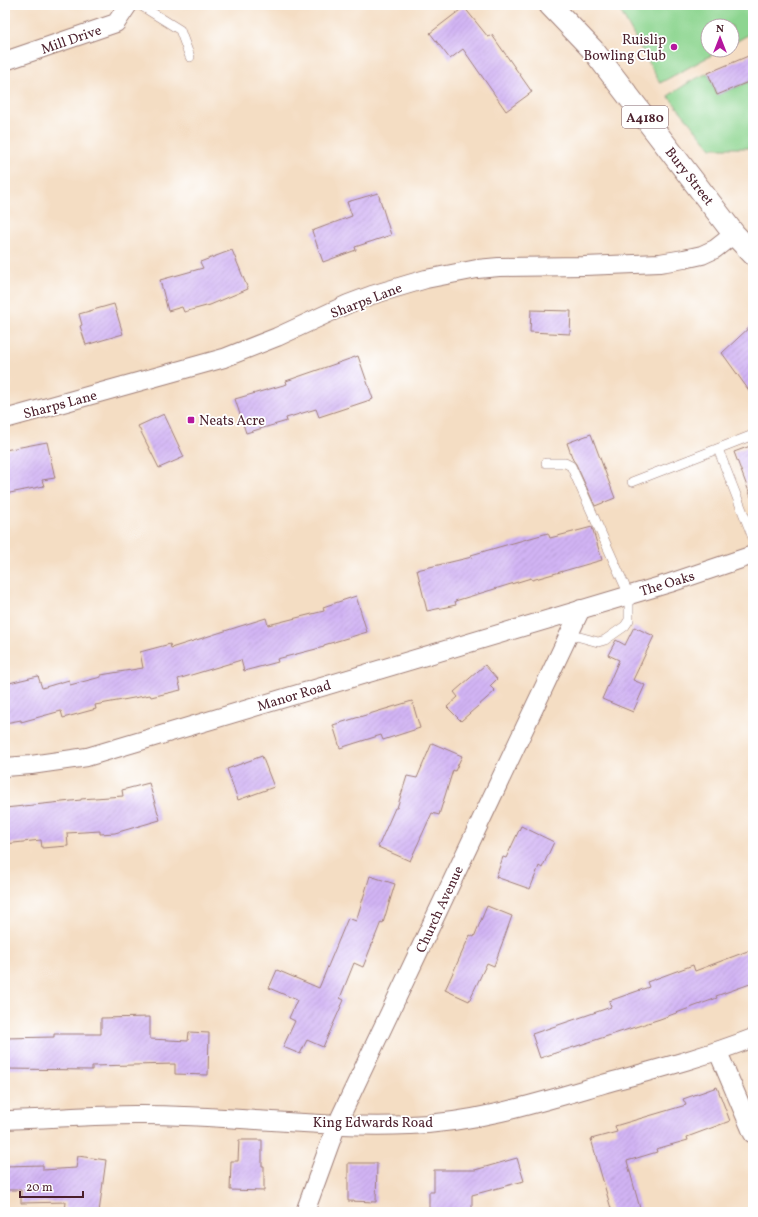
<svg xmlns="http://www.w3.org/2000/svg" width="758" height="1217" font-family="Vollkorn,serif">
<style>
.park{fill:#8dd590;stroke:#6c7a5e}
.building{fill:url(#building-hatch)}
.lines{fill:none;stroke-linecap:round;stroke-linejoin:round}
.lane-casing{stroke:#9f7e77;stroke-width:10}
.street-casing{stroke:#9f7e77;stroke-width:20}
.primary-casing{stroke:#9f7e77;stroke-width:24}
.lane{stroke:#fff;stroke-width:9}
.street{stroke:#fff;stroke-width:18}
.primary{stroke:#fff;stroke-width:22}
.poi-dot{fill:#b5179e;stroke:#fff;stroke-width:1.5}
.labels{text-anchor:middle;stroke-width:3.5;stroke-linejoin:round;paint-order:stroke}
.shield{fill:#fff;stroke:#80626b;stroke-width:1}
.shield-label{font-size:13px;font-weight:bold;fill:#4a1f2b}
.street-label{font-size:14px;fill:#4a1f2b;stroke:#fff}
.poi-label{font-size:14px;fill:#4a1f2b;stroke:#fff;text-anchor:end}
</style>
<defs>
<pattern id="building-hatch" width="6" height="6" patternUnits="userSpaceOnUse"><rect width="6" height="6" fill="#d1b4f4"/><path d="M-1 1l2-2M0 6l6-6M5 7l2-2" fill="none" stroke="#b59ad1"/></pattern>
</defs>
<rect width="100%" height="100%" fill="#fff"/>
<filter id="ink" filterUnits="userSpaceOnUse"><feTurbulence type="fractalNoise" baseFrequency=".025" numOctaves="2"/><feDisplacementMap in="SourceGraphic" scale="8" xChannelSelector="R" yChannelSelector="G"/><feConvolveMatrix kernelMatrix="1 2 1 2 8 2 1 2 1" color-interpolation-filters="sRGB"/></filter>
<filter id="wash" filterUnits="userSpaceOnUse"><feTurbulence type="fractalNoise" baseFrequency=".012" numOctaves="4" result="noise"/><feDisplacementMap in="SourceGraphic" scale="16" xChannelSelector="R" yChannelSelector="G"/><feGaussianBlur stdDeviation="0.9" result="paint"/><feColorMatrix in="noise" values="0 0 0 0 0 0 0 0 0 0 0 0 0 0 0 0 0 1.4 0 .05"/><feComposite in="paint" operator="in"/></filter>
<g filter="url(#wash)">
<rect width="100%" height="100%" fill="#f4ddc3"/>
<g class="park">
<polygon points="617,5 753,5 753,32 732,44 732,26 708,26 708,50 721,50 660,83"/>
<polygon points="708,73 717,95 753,80 753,148 711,148 668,96 691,81"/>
</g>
<g id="blocks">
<g class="building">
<polygon points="464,7 488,37 492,35 532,92 506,111 463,49 450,59 430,33"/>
<polygon points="753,54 753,80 717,95 708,73"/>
<polygon points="378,193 391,235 355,247 356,250 323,262 312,231 352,216 347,202"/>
<polygon points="232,250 248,289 210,305 184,312 182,307 168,311 160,280 203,268 200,262"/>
<polygon points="114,304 123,334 86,345 80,326 82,325 79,314"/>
<polygon points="531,310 571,311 570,334 530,332"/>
<polygon points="753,324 753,396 722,353"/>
<polygon points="358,356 373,399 319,417 316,409 286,418 287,421 246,433 235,399 287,384 286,381"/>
<polygon points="164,414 184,457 159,468 138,426"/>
<polygon points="591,434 615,498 595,506 576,464 573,460 567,443"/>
<polygon points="47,442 55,478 42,480 44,486 5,494 5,450"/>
<polygon points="753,445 753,496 751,497 734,452"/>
<polygon points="592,527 602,560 532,580 531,578 455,601 456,605 427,611 417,570 472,557 471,555 548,533 550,538"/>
<polygon points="356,596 367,632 324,645 324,647 277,659 278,662 244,671 241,660 178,679 181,690 151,697 150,695 95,705 96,709 63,718 61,711 21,722 21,720 5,723 5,684 38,676 42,688 69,680 70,685 101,677 101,675 143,668 140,652 170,644 171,648 266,618 268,625 324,611 323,607"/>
<polygon points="634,627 654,636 633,680 645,685 633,712 602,699 619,660 608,655 616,640 625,645"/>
<polygon points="485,665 497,679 490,686 495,691 461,721 447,707 458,697 454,692"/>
<polygon points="412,701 420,728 383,740 381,735 340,748 333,725"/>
<polygon points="432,743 462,756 455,771 453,770 439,815 432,813 410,861 378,847 395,808 397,808 407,776 417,778"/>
<polygon points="262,756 274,787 238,800 227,769"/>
<polygon points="149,783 160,820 115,833 100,834 100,831 67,833 68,846 42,848 41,840 5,844 5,808 81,800 81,799 123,796 122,790"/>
<polygon points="521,826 554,842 542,868 539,866 530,889 496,877 503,857 506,858"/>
<polygon points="370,876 395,884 383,923 381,922 363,967 354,963 340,998 344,1000 323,1047 307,1040 300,1054 283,1047 295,1021 289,1018 297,1000 269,988 277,970 319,988 348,918 356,921"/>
<polygon points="487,906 512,916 494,966 487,963 469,1001 445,990 470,935 474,937"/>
<polygon points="753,949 753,983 716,996 717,998 660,1019 540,1058 532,1034 611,1007 609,1001 649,987 647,982 693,965 695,971"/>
<polygon points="150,1017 150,1039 188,1041 189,1032 209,1033 208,1075 175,1074 175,1064 92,1066 92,1070 5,1069 5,1038 54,1037 54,1034 101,1034 101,1018"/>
<polygon points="717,1087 730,1121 687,1137 688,1140 656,1149 657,1152 627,1161 641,1212 612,1212 591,1139 617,1132 615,1126 686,1105 683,1099"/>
<polygon points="239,1140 262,1140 262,1166 264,1166 264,1191 230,1190 231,1161 238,1161"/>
<polygon points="78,1156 106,1160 99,1212 65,1212 66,1202 21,1203 21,1190 5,1190 5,1166 43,1165 43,1170 76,1168"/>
<polygon points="517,1158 524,1181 472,1195 472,1212 429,1212 429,1192 434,1192 434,1170 475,1170"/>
<polygon points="348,1163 377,1163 376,1202 348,1201"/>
</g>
</g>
</g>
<g filter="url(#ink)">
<use href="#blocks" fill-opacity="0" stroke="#9f7e77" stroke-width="1"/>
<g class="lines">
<defs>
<g id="lane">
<polyline points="140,5 180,30 190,57"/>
<polyline points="718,449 753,538"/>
<polyline points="546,463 565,463 571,466 629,595 629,620 625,626 605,640 598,642 569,634"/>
<polyline points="632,482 753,435"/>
</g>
<g id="street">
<polyline points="5,61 116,23 128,5"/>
<polyline points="5,419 224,358 277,337 348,304 372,295 426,279 477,269 499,267 584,266 660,263 684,259 702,255 715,249 734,234"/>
<polyline points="5,767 31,765 87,757 670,583 753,555"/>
<polyline points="718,1052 753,1134"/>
<path d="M5 1120C48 1119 92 1115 135 1115 226 1114 318 1129 410 1125 475 1123 541 1102 603 1084 654 1070 704 1057 753 1038"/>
<polyline points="305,1212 337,1124 581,609"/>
</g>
<polyline id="primary" points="550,5 593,50 734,234 753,254"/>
</defs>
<use href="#lane" class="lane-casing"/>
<use href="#street" class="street-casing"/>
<use href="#primary" class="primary-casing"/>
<use href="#lane" class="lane"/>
<use href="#street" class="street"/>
<use href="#primary" class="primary"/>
</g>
</g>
<g class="poi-dot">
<circle cx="674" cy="47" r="4"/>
<rect x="187" y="416" width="8" height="8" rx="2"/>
</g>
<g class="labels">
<rect class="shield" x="622" y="106" width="46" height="22" rx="3"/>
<g class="shield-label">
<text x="645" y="122">A4180</text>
</g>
<g class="street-label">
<text transform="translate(71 39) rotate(-19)" y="5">Mill Drive</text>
<text transform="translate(690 176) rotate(52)" y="5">Bury Street</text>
<text transform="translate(366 300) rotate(-21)" y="5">Sharps Lane</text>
<text transform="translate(60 404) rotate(-15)" y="5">Sharps Lane</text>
<text transform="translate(667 583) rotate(-17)" y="5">The Oaks</text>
<text transform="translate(294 695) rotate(-17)" y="5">Manor Road</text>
<text transform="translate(439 909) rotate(-65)" y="5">Church Avenue</text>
<text x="373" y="1127">King Edwards Road</text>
</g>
<g class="poi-label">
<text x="666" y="44">Ruislip<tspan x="666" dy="16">Bowling Club</tspan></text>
<text x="199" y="425" text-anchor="start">Neats Acre</text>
</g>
</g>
<rect width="758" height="1217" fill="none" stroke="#fff" stroke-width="20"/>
<g transform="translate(720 38)"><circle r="19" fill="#ffffff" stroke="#b7a5aa"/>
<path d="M0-3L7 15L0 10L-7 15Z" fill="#b5179e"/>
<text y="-6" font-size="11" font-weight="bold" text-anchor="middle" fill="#4a1f2b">N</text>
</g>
<path d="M20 1191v6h63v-6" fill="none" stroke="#4a1f2b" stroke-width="2"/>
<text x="26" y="1191" font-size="12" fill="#4a1f2b" stroke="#ffffff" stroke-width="3" paint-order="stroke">20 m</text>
</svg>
